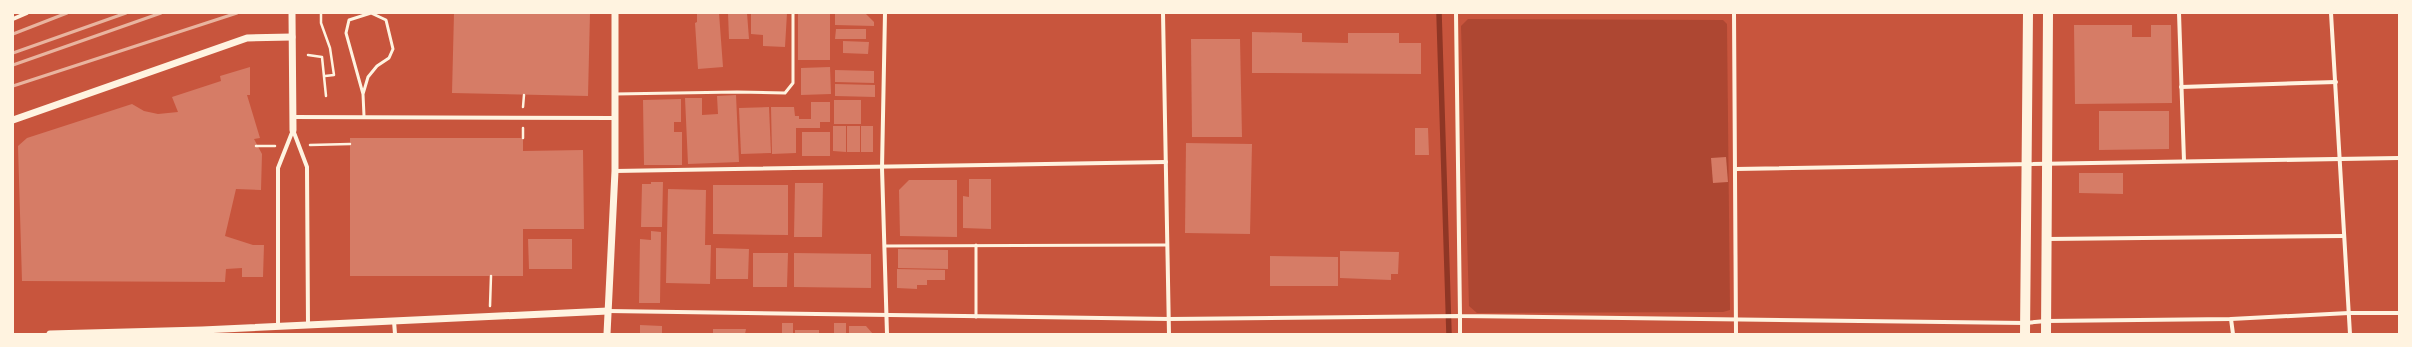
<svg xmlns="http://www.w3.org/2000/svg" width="2412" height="347" font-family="'Asap Condensed',sans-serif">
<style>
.green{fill:#ae4732}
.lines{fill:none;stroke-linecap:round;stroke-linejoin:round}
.stream{stroke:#8f3625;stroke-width:5.5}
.building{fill:#d67c66}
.path{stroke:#fff3e0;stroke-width:2.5}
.service{stroke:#fff3e0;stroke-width:3}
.minor{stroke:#fff3e0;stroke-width:4}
.tertiary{stroke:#fff3e0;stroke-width:7}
.primary{stroke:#fff3e0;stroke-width:10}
.rail{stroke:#e9b49f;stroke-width:3}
</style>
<rect width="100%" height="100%" fill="#c8553d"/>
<polygon class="green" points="1468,19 1723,20 1727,24 1730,310 1723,312 1477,313 1469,306 1461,26"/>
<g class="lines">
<polyline class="stream" points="1439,13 1449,334"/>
</g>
<g class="building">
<polygon points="454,13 590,13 588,96 452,93"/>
<polygon points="697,13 719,13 723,67 698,69 695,23 697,22"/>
<polygon points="728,13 747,13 749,39 729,39"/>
<polygon points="751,13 787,13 785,47 763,46 763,35 751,34"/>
<rect x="798" y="13" width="32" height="47"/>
<polygon points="835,13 865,13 874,22 874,26 835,25"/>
<polygon points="2074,25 2132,25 2132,37 2151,37 2151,25 2171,25 2172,103 2075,104"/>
<polygon points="836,29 866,29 866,39 835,39"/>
<polygon points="1252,32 1302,33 1302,42 1348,43 1348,33 1399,33 1399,43 1421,43 1421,74 1252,73"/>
<polygon points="1191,39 1240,39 1242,137 1192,137"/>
<polygon points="843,41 869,42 868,54 843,53"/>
<polygon points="250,67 250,95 247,95 260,138 254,139 262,154 261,190 236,189 225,236 253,245 264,245 263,277 242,277 242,268 226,269 225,282 22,281 18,146 27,138 132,104 144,111 158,114 178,112 172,97 221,81 220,76"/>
<polygon points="830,67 831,94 801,95 801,68"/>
<polygon points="835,70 874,71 874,83 835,82"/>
<polygon points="835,84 875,85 875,97 835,96"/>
<polygon points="736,95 739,162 688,164 685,98 702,98 702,115 718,114 717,96"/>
<polygon points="681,99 681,122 674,122 674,132 682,132 682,165 644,165 643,100"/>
<rect x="834" y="100" width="27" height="24"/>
<polygon points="811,102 830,102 830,122 820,122 820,128 796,128 796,153 772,154 771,107 794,107 795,116 799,116 799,119 811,119"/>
<polygon points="769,107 771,153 741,154 739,108"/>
<polygon points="2099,111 2169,111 2169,149 2099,150"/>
<polygon points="833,126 846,126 846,152 833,151"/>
<rect x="847" y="126" width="13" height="26"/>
<rect x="861" y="126" width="12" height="26"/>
<polygon points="1415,128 1428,128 1429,155 1415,155"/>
<rect x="802" y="132" width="28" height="24"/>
<polygon points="350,138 523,138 523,151 583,150 584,229 523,229 523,276 350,276"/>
<polygon points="1186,143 1252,144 1250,234 1185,233"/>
<polygon points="1726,157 1728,182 1713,183 1711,158"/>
<polygon points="2079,173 2123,173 2123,194 2079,193"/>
<polygon points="969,179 991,179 991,229 963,228 963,196 969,197"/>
<polygon points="909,180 957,180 957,237 900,236 899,190"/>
<polygon points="651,182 663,182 662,227 641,227 642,184 651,184"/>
<polygon points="795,183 823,183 822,237 794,237"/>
<polygon points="713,185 788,185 788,235 713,234"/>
<polygon points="668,189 706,190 705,245 711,245 710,284 666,283"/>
<polygon points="651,231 661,232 660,303 639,303 640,239 651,240"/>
<polygon points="528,239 572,239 572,269 529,269"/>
<polygon points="716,248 749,249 748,279 716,279"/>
<polygon points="898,249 948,250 948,269 898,268"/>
<polygon points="1340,251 1399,252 1398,274 1391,274 1391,280 1340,278"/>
<polygon points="753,253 788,253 787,287 753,287"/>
<polygon points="794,253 871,254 871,288 794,287"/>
<polygon points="1270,256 1338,257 1338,286 1270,286"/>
<polygon points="897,269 945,270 945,280 927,280 927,285 917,285 917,289 897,288"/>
<rect x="782" y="323" width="11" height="11"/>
<rect x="834" y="323" width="12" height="11"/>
<polygon points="640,325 662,326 662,334 640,334"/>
<polygon points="849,326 866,326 873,334 849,334"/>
<polygon points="713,329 746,329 745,334 713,334"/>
<rect x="795" y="330" width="24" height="4"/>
</g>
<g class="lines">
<g class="path">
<polyline points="321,13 321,23 330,48 334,75 325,76"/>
<polyline points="308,55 322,57 326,96"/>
<polyline points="523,107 524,95"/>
<polyline points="523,138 523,128"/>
<polyline points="310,145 350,144"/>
<polyline points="256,146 275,146"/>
<polyline points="490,306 491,276"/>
</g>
<g class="service">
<polyline points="363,94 368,77 377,66 389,58 393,49 386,20 371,13 349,20 346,33 363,94 364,116"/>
<polyline points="615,94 737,92 785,93 793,83 793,13"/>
<polyline points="885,246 1167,245"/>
<polyline points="976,317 976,245"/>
</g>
<g class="minor">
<polyline points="885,13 882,168 887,334"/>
<polyline points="1163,13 1169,334"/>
<polyline points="1456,13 1460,316 2025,323 2046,321 2231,319 2349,313 2399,313"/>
<polyline points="1734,13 1736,334"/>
<polyline points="2179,13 2184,161"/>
<polyline points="2331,13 2350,334"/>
<polyline points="13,19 27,13"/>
<polyline points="2181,87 2336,82"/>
<polyline points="294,117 614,118"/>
<polyline points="293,130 307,167 308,325"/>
<polyline points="1736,169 2399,158"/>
<polyline points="615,171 1166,162"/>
<polyline points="2047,239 2344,236"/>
<polyline points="608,311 1169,319 1460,316 1460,334"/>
<polyline points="2231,319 2233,334"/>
<polyline points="394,321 395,334"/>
<polyline points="278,326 278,168 293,130"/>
</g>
<g class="tertiary">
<polyline points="292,13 293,130"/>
<polyline points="13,120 247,38 292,37"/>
<polyline points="50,334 202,330 608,311"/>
<polyline points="607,334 615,171 615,13"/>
</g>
<g class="primary">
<polyline points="2025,334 2028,13"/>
<polyline points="2046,334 2048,13"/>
</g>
<g class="rail">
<polyline points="13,34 67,13"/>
<polyline points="13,53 126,13"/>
<polyline points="13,65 161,13"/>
<polyline points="13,86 237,13"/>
</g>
</g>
<rect width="2412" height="347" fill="none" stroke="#fff3e0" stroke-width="28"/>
</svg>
